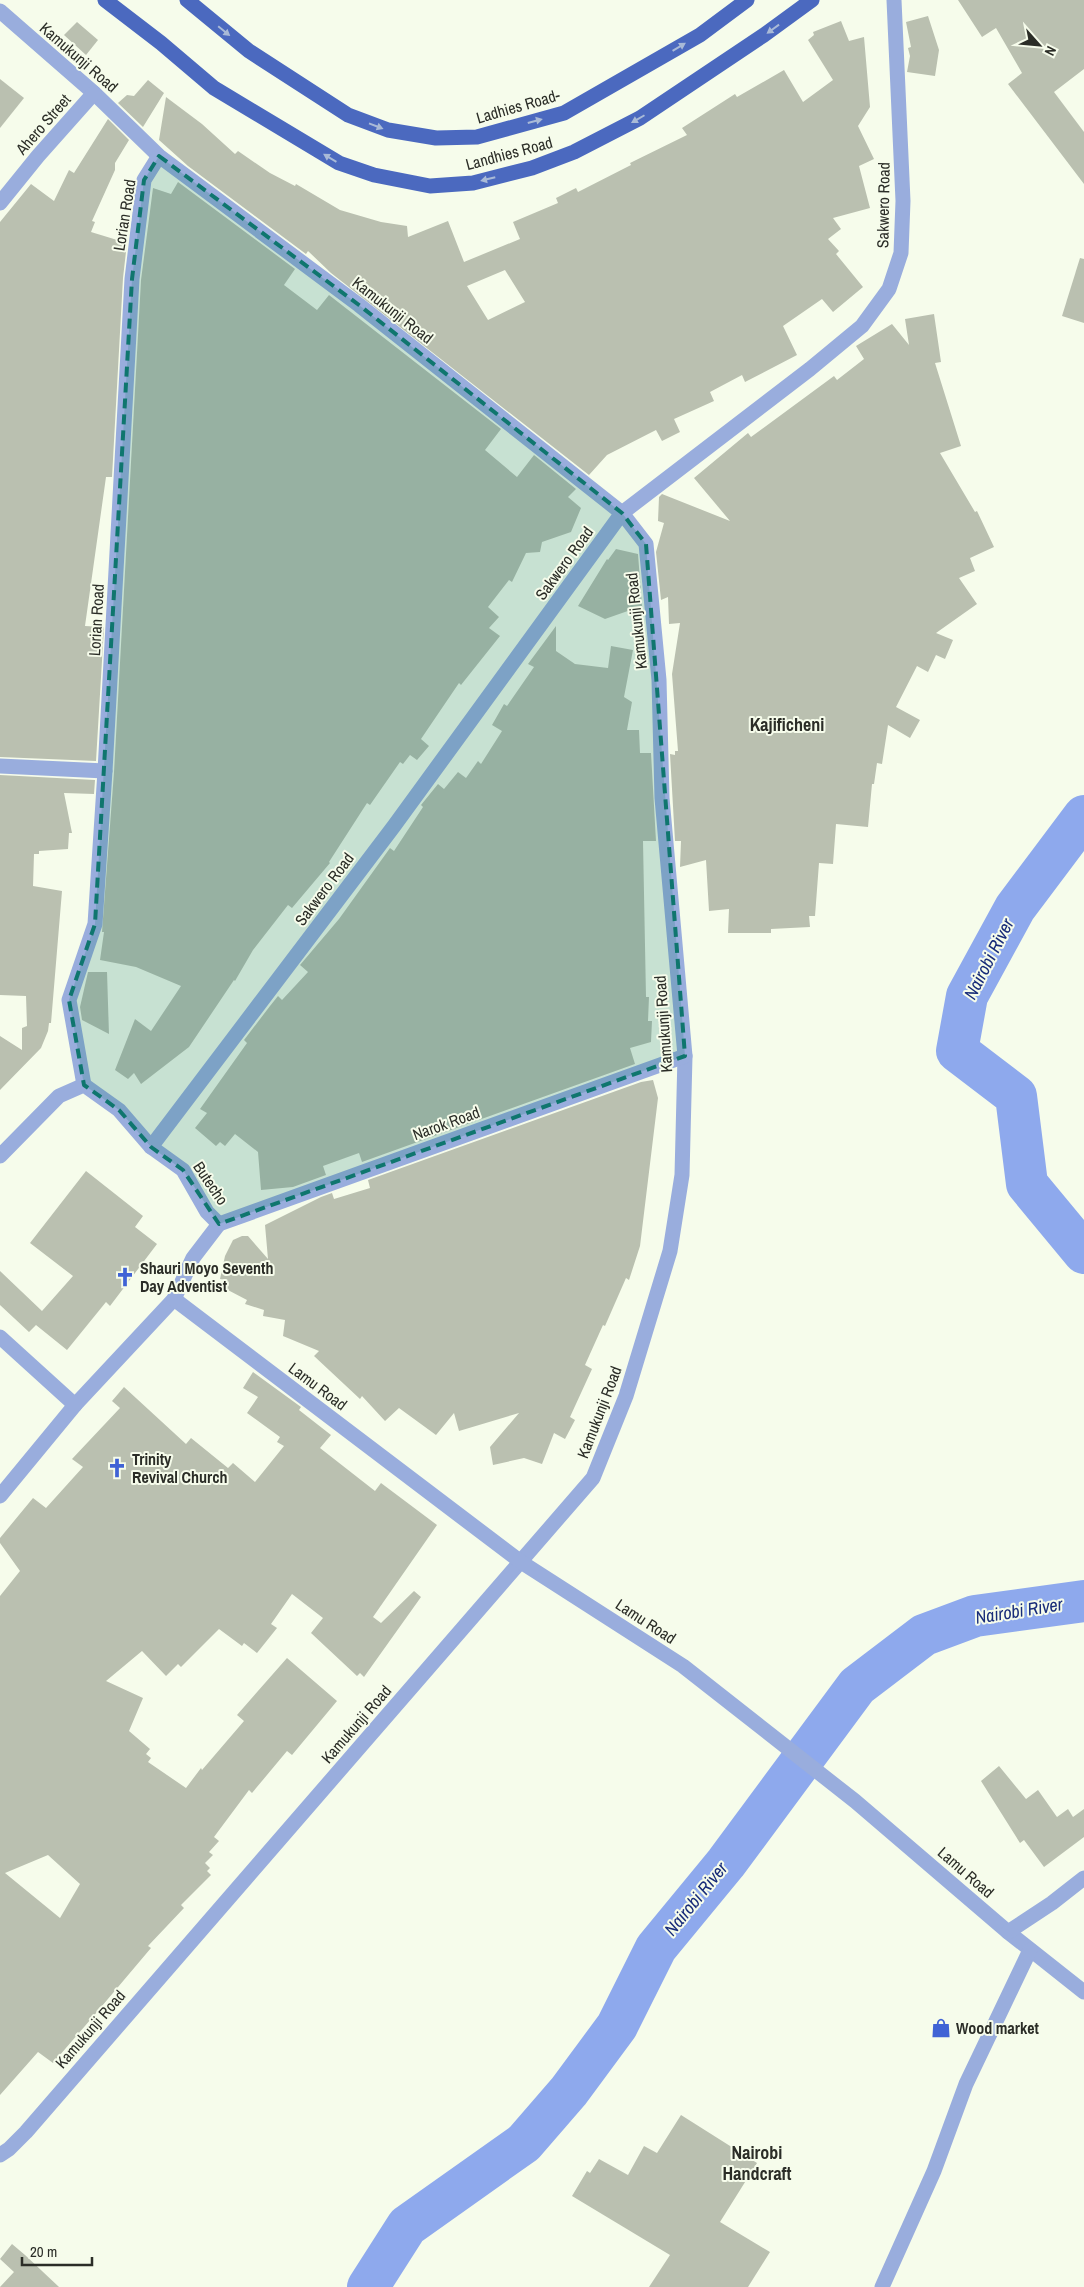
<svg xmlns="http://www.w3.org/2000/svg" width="1084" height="2287" font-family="'Archivo Narrow',sans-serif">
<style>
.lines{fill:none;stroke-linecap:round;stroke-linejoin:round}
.river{stroke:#8ea9ed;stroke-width:42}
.building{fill:#bac0b0;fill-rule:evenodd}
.minor{stroke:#99addd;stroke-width:15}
.major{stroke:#4b69bf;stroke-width:15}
.oneway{fill:#a9bad7}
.marked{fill:#0f766e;fill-opacity:0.2;stroke:#0f766e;stroke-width:4;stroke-dasharray:10 6;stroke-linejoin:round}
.labels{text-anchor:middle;stroke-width:4;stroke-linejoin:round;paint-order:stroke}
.street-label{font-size:16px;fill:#2b2d27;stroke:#f6fceb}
.poi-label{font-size:16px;font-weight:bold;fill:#2b2d27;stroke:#f6fceb;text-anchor:start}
.neighbourhood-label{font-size:18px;font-weight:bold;fill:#2b2d27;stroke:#f6fceb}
.water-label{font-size:18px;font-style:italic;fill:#182c79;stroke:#f6fceb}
</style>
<rect width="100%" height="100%" fill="#f6fceb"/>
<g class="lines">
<g class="river">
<polyline points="1084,816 1015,908 967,996 957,1051 1016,1096 1027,1184 1084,1253"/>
<polyline points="368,2287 407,2226 524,2143 569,2091 617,2026 656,1948 726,1863 857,1686 924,1635 975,1616 1084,1601"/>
</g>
</g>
<g class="building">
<polygon points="958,0 1084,0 1084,69 1054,92 1084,132 1084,184 1008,84 1022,73 996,28 982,37"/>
<polygon points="928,16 939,50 935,76 907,72 910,56 908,48 911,47 906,22"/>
<path d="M841 21 849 41 864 37 870 107 858 126 874 159 859 166 870 208 833 218 841 229 828 239 839 251 836 254 863 287 833 312 822 299 783 326 797 355 745 382 742 375 710 392 714 401 674 419 680 432 662 441 656 430 607 455 589 475 331 273 308 251 306 254 188 166 159 140 166 97 202 124 235 154 238 151 270 173 295 186 296 184 340 210 381 222 407 226 408 237 448 221 464 262 520 239 513 222 558 203 556 198 576 188 578 192 631 165 630 163 687 135 682 128 735 94 737 97 784 70 803 102 833 80 808 40 814 35 813 32ZM505 270 525 302 488 320 467 286Z"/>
<polygon points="77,22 98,40 86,55 64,35"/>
<polygon points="0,79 24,98 0,128"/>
<polygon points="148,80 164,93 143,127 118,103 127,95 134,96"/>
<polygon points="108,119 129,140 115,163 115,170 92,221 95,222 91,232 127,243 123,278 112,477 106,477 85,626 104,627 96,761 0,757 0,222 31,184 54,201 69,170 74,173"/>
<polygon points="178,182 295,269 284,285 317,310 329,295 501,429 485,450 517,477 534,455 576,489 568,497 581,508 571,532 542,542 540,552 526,553 512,582 509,580 488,607 499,617 489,628 500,636 461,685 459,683 421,739 429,746 417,760 410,755 403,764 400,762 370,805 367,803 329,862 330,863 292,908 288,905 253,950 235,981 234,980 189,1047 141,1084 134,1073 128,1079 115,1070 135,1019 151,1031 181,986 136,967 100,960 104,932 102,932 114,772 141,280 153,188 171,194"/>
<polygon points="1080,258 1084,259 1084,323 1062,316"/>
<polygon points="934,314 941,362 935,363 961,446 940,453 975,512 977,511 994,547 970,558 975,571 959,578 977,604 936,633 953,640 945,659 936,655 928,672 917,666 896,707 920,720 910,738 888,725 882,764 877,763 874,784 872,784 868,827 836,824 833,864 819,863 815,916 809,916 810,927 771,929 771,933 728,933 729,909 709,911 706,860 680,867 681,841 675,841 670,754 675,755 675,751 678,751 672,674 680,623 669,624 668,597 661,600 656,552 664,523 658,521 659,497 662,494 730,521 694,478 748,433 751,437 834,376 837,380 864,359 856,346 892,324 909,345 905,319"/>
<polygon points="616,549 638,554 642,606 605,619 578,606 607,559 608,560"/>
<polygon points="556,626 556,651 575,664 608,668 611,646 633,650 624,697 632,702 627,730 639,730 640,753 651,753 656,841 643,841 646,997 649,997 648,1021 652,1021 651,1042 630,1048 635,1064 362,1162 359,1153 323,1166 326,1175 293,1187 261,1190 258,1152 235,1134 225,1146 220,1142 216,1146 195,1128 207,1113 200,1109 247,1043 244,1040 270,1006 278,996 282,1000 308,972 300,965 339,919 390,848 394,851 423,807 421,805 438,784 444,789 458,772 466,778 478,761 481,764 502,731 492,725 504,704 507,706 534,667 528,664"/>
<polygon points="0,775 95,780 94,794 64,793 72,833 69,833 68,849 39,851 39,854 34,854 33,886 62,891 51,1023 49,1023 48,1031 41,1048 0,1090 0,1036 22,1050 22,1028 27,1026 26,996 0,995"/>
<polygon points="88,972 107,972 109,1034 82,1020 80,1007"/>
<polygon points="653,1080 658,1098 640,1246 629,1280 626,1278 605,1326 603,1325 585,1365 592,1369 570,1417 575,1420 565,1439 554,1433 542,1464 524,1458 493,1465 490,1447 519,1413 459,1431 454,1413 436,1435 399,1408 385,1421 362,1396 360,1399 314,1356 319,1351 283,1336 285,1320 263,1316 264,1310 245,1304 247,1300 224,1288 227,1280 220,1279 225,1256 233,1240 242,1236 248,1236 268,1259 265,1225 321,1197 332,1193 334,1199 370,1188 368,1180 641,1082"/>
<polygon points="86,1171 143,1216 135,1227 157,1244 110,1306 106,1302 67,1350 36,1325 29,1332 0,1305 0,1271 42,1311 73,1276 30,1243"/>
<path d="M253 1372 301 1407 299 1410 331 1435 320 1448 375 1491 381 1483 437 1525 373 1617 381 1623 414 1591 421 1597 364 1677 360 1673 357 1676 311 1633 323 1618 292 1594 271 1624 277 1628 257 1653 244 1643 242 1646 219 1629 181 1667 178 1664 166 1676 142 1651 106 1681 143 1698 129 1731 150 1749 146 1754 151 1758 148 1762 186 1788 201 1768 202 1770 244 1721 237 1715 287 1658 337 1701 292 1755 287 1751 252 1793 249 1790 214 1837 219 1841 209 1852 213 1855 205 1863 210 1868 207 1871 211 1875 181 1905 184 1908 148 1946 151 1948 91 2019 53 2063 38 2052 0 2095V1596L20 1571 0 1543V1538L33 1498 46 1508 83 1467 72 1459 120 1408 112 1401 124 1387 186 1444 191 1438 228 1468 233 1463 255 1482 284 1446 277 1442 280 1437 247 1413 258 1397 243 1388ZM48 1855 80 1884 60 1918 5 1873Z"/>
<polygon points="999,1766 1026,1799 1038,1790 1057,1817 1068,1809 1073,1817 1084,1809 1084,1837 1044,1867 1024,1840 1020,1843 981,1781"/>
<polygon points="681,2115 757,2163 720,2222 770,2252 748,2287 649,2287 670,2255 572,2196 587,2171 590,2173 599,2159 628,2175 644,2146 657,2153"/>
<polygon points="12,2244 25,2255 59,2287 0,2287 14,2272 0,2259"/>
</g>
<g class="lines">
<g class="minor">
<polyline points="0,11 94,93 159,156 359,305 622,513 646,544 659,680 662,798 685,1056 682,1175 670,1251 626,1396 593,1478 26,2132 9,2149 0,2155"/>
<polyline points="0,203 38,156 94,93"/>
<polyline points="0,766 105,771"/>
<polyline points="84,1085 69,1000 95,924 105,771 132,279 144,180 159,156"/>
<polyline points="151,1147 394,826 622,513 810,369 862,326 889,289 901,253 903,201 894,0"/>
<polyline points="0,1156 59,1096 84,1085 119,1110 151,1147 183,1170 207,1212 219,1224 193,1258 174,1299 75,1405 0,1496"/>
<polyline points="219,1224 685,1056"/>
<polyline points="174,1299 521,1562 683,1666 855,1801 1008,1932 1084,1992"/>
<polyline points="0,1337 75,1405"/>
<polyline points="1008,1932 1052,1903 1084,1878"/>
<polyline points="882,2287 934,2171 966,2084 1030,1950"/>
</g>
<g class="major">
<polyline points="105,0 161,43 214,88 339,163 374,175 430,186 473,183 532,168 574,152 640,118 764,35 812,0"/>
<polyline points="187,0 249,51 348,115 388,130 436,138 477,137 564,113 700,35 747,0"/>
</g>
</g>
<defs><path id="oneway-solid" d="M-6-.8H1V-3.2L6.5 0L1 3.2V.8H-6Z" transform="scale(1.25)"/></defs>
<g class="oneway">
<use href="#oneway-solid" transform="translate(773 29) rotate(144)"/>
<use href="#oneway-solid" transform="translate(224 31) rotate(39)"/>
<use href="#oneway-solid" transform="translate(679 47) rotate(-31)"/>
<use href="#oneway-solid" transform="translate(638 119) rotate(150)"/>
<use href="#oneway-solid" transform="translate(535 121) rotate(-15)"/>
<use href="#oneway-solid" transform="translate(376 126) rotate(21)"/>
<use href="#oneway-solid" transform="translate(330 158) rotate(-149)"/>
<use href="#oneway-solid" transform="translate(488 179) rotate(166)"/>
</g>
<path class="marked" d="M159 156 359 305 622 513 646 544 685 1056 219 1224 183 1170 151 1147 119 1110 84 1085 69 1000 95 924 132 279 144 180Z"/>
<defs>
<symbol id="church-bare" viewBox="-9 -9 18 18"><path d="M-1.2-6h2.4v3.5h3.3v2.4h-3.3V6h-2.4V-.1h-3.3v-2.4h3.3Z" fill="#4063d5" stroke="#f6fceb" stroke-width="2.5" paint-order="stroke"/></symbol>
<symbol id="shop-bare" viewBox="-9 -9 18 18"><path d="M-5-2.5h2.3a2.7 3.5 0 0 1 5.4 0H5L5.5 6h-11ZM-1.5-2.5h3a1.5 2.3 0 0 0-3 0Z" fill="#4063d5" stroke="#f6fceb" stroke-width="2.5" paint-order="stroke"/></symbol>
</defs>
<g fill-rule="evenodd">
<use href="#church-bare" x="111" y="1263" width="28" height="28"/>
<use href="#church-bare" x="103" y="1454" width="28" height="28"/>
<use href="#shop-bare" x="927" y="2014" width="28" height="28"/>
</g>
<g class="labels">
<g class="street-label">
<text transform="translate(79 57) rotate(41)" y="6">Kamukunji Road</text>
<text transform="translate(518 106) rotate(-16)" y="6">Ladhies Road-</text>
<text transform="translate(43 124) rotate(-49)" y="6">Ahero Street</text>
<text transform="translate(509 153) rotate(-15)" y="6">Landhies Road</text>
<text transform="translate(883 205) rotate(-89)" y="6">Sakwero Road</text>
<text transform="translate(124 215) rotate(-81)" y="6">Lorian Road</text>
<text transform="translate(393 310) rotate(38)" y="6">Kamukunji Road</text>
<text transform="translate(564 563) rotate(-54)" y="6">Sakwero Road</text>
<text transform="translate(96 620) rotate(-87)" y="6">Lorian Road</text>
<text transform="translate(636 621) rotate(-96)" y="6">Kamukunji Road</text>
<text transform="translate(324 889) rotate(-53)" y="6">Sakwero Road</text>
<text transform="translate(663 1024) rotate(-94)" y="6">Kamukunji Road</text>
<text transform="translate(446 1123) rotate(-20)" y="6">Narok Road</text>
<text transform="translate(211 1183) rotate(56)" y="6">Butecho</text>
<text transform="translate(318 1386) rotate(37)" y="6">Lamu Road</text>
<text transform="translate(599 1412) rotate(-69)" y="6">Kamukunji Road</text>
<text transform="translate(646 1621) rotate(33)" y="6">Lamu Road</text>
<text transform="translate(356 1724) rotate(-49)" y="6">Kamukunji Road</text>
<text transform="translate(966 1872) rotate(41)" y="6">Lamu Road</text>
<text transform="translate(90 2029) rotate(-49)" y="6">Kamukunji Road</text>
</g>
<g class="poi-label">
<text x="140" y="1274">Shauri Moyo Seventh<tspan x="140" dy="18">Day Adventist</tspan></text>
<text x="132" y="1465">Trinity<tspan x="132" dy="18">Revival Church</tspan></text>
<text x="956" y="2034">Wood market</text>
</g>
<g class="neighbourhood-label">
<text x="787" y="731">Kajificheni</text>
<text x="757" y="2159">Nairobi<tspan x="757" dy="21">Handcraft</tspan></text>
</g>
<g class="water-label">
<text transform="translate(989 959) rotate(-63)" y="6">Nairobi River</text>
<text transform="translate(1019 1611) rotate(-9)" y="6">Nairobi River</text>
<text transform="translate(696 1899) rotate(-51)" y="6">Nairobi River</text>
</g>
</g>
<g transform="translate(1039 45) rotate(117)" stroke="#f6fceb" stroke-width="4" paint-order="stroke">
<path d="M0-4L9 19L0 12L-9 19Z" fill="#2b2d27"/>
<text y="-8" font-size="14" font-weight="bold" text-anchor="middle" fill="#2b2d27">N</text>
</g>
<path d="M22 2257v8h70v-8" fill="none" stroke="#2b2d27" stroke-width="2.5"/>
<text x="30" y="2257" font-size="15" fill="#2b2d27" stroke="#f6fceb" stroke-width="4" paint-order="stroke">20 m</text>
</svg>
